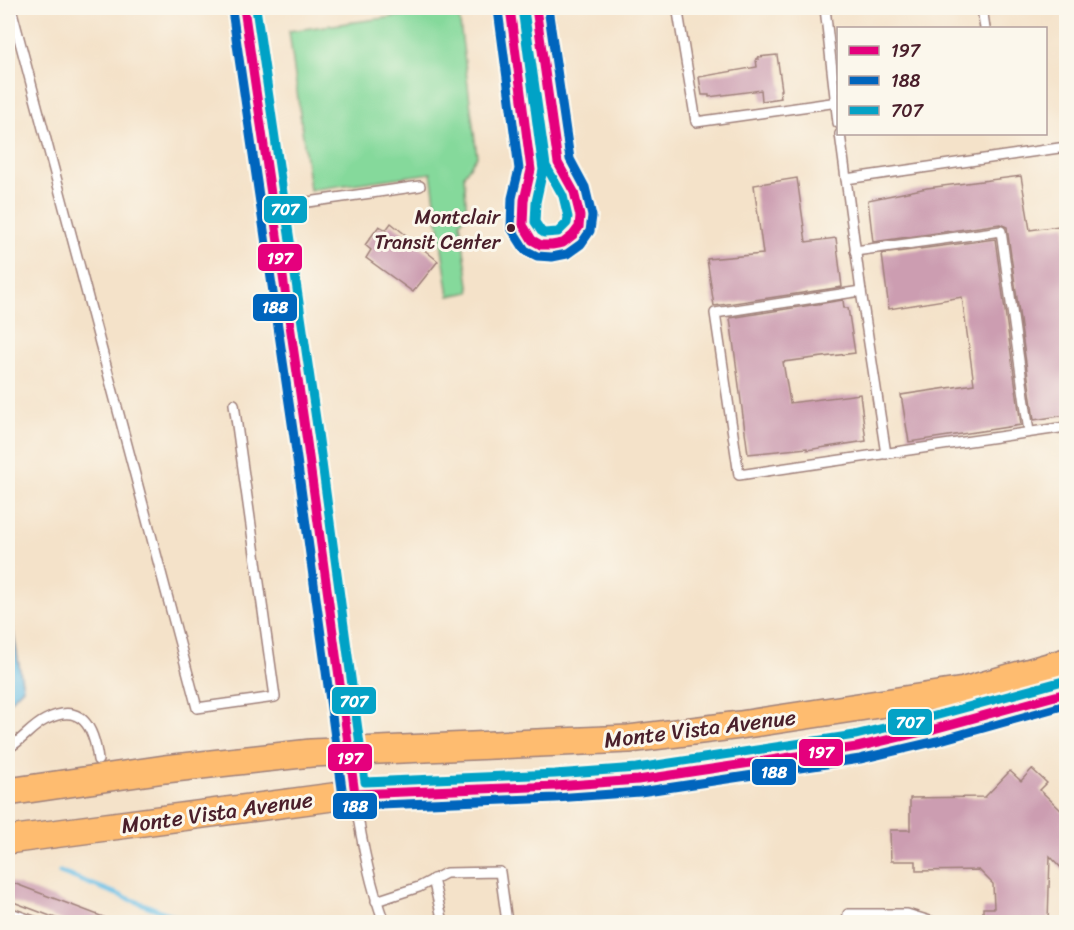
<svg xmlns="http://www.w3.org/2000/svg" width="1074" height="930" font-family="Sriracha,sans-serif">
<style>
.green{fill:#85d99b;stroke:#687c63;stroke-width:1.5}
.water{fill:#6ac0e7;stroke:#5a7089;stroke-width:1.5}
.lines{fill:none;stroke-linecap:round;stroke-linejoin:round}
.stream{stroke:#6ac0e7;stroke-width:5}
.building{fill:#cc9db1}
.lane-casing{stroke:#9f807a;stroke-width:12}
.street-casing{stroke:#9f807a;stroke-width:21}
.secondary-casing{stroke:#9f807a;stroke-width:27}
.primary-casing{stroke:#9f807a;stroke-width:30}
.lane{stroke:#fff;stroke-width:9}
.street{stroke:#fff;stroke-width:18}
.secondary{stroke:#ffe4c6;stroke-width:24}
.primary{stroke:#febc70;stroke-width:27}
.bus-1-casing{stroke:#fbf7ec;stroke-width:14}
.bus-2-casing{stroke:#fbf7ec;stroke-width:14}
.bus-3-casing{stroke:#fbf7ec;stroke-width:14}
.bus-1{stroke:#e5007d;stroke-width:9}
.bus-2{stroke:#0065bd;stroke-width:9}
.bus-3{stroke:#04a2c6;stroke-width:9}
.bus-dot{fill:#4a1f2b;stroke:#fbf7ec;stroke-width:2}
.labels{text-anchor:middle;stroke-width:6;stroke-linejoin:round;paint-order:stroke}
.bus-label{font-size:20px;fill:#4a1f2b;stroke:#fbf7ec;text-anchor:end}
.street-label{font-size:22px;fill:#4a1f2b;stroke:#fbf7ec}
.line-badge{stroke:#fbf7ec;stroke-width:2}
.badge-label{font-size:16px;text-anchor:middle;font-weight:bold;fill:#fff}
</style>
<rect width="100%" height="100%" fill="#fbf7ec"/>
<filter id="ink" filterUnits="userSpaceOnUse"><feTurbulence type="fractalNoise" baseFrequency=".0167" numOctaves="2"/><feDisplacementMap in="SourceGraphic" scale="12" xChannelSelector="R" yChannelSelector="G"/><feConvolveMatrix kernelMatrix="1 2 1 2 8 2 1 2 1" color-interpolation-filters="sRGB"/></filter>
<filter id="wash" filterUnits="userSpaceOnUse"><feTurbulence type="fractalNoise" baseFrequency=".008" numOctaves="4" result="noise"/><feDisplacementMap in="SourceGraphic" scale="24" xChannelSelector="R" yChannelSelector="G"/><feGaussianBlur stdDeviation="1.35" result="paint"/><feColorMatrix in="noise" values="0 0 0 0 0 0 0 0 0 0 0 0 0 0 0 0 0 1.4 0 .05"/><feComposite in="paint" operator="in"/></filter>
<g filter="url(#wash)">
<rect width="100%" height="100%" fill="#f4e2c9"/>
<polygon class="green" points="458,8 477,156 464,175 467,215 460,222 470,292 449,296 431,173 310,190 289,31"/>
<polygon class="water" points="8,602 23,688 8,703"/>
<g class="lines">
<polyline class="stream" points="60,872 189,922"/>
</g>
<g id="blocks">
<g class="building">
<polygon points="777,55 782,90 780,90 781,98 762,101 761,90 709,97 709,95 702,95 699,77 757,67 756,59 759,59 758,57"/>
<polygon points="1021,176 1030,230 1066,225 1066,415 1034,420 1007,227 1000,224 873,242 868,200 927,188"/>
<polygon points="797,178 806,242 836,238 842,287 714,306 707,259 763,254 754,185"/>
<polygon points="391,223 438,261 413,292 366,258 371,250 365,245 379,226 386,230"/>
<polygon points="995,239 1021,425 909,442 901,395 974,384 962,297 889,309 882,254"/>
<polygon points="843,300 844,308 848,308 855,353 783,362 790,403 860,394 866,441 807,450 807,448 748,454 730,318"/>
<polygon points="1032,769 1047,783 1040,790 1066,815 1066,873 1050,856 1048,922 983,922 983,908 994,908 993,884 979,870 916,871 916,861 891,861 890,830 910,830 910,798 985,797 1010,771 1021,781"/>
<polygon points="8,881 114,921 113,922 66,922 8,900"/>
</g>
</g>
</g>
<g filter="url(#ink)">
<use href="#blocks" fill-opacity="0" stroke="#9f807a" stroke-width="1.5"/>
<g class="lines">
<defs>
<g id="lane">
<polyline points="11,8 197,708 275,697 234,404"/>
<polyline points="510,8 531,170 524,200 523,225 532,240 541,245 552,245 563,243 573,235 579,227 580,216 574,192 558,163 536,8"/>
<polyline points="825,8 838,123"/>
<polyline points="982,8 985,28"/>
<polyline points="678,12 696,122 838,102"/>
<polyline points="840,134 861,291 715,313 739,475 1066,427"/>
<polyline points="846,179 1066,147"/>
<polyline points="273,207 420,186"/>
<polyline points="855,251 1001,231 1029,432"/>
<polyline points="861,291 886,454"/>
<path d="M8 748C22 741 31 727 45 720 82 701 94 728 98 760"/>
<path d="M355 797C361 839 369 882 384 922"/>
<polyline points="433,879 443,922"/>
<polyline points="376,901 419,887 446,873 500,872 507,922"/>
<polyline points="8,912 36,922"/>
<polyline points="847,922 848,914 907,914 933,922"/>
</g>
<polyline id="street" points="348,750 355,794"/>
<polyline id="secondary" points="244,8 319,525 348,750"/>
<g id="primary">
<polyline points="8,792 165,769 311,753 629,739 740,725 964,691 1066,662"/>
<polyline points="8,840 355,794 556,786 638,780 857,747 934,729 1066,693"/>
</g>
</defs>
<use href="#lane" class="lane-casing"/>
<use href="#street" class="street-casing"/>
<use href="#secondary" class="secondary-casing"/>
<use href="#primary" class="primary-casing"/>
<use href="#lane" class="lane"/>
<use href="#street" class="street"/>
<use href="#secondary" class="secondary"/>
<use href="#primary" class="primary"/>
<defs>
<g id="bus-1">
<polyline points="244,8 306,435 355,794 556,786 638,780 857,747 934,729 1066,693"/>
<polyline points="510,8 531,170 524,200 523,225 532,240 541,245 552,245 563,243 573,235 579,227 580,216 574,192 558,163 536,8"/>
</g>
<g id="bus-2">
<polyline points="232,10 294,437 343,796 348,804 355,806 556,798 640,792 860,759 937,741 1066,705"/>
<polyline points="498,10 519,169 512,198 511,228 525,250 537,256 552,257 567,254 581,244 590,231 592,216 585,187 570,159 548,8"/>
</g>
<g id="bus-3">
<polyline points="256,8 318,433 365,782 555,774 637,768 855,735 931,717 1063,681"/>
<polyline points="522,8 543,170 536,202 535,222 541,231 544,233 558,232 567,223 568,217 563,196 546,166 524,10"/>
</g>
</defs>
<use href="#bus-1" class="bus-1-casing"/>
<use href="#bus-2" class="bus-2-casing"/>
<use href="#bus-3" class="bus-3-casing"/>
<use href="#bus-1" class="bus-1"/>
<use href="#bus-2" class="bus-2"/>
<use href="#bus-3" class="bus-3"/>
</g>
</g>
<circle class="bus-dot" cx="511" cy="228" r="5"/>
<g class="labels">
<g class="bus-label">
<text x="500" y="224">Montclair<tspan x="500" dy="25">Transit Center</tspan></text>
</g>
<g class="street-label">
<text transform="translate(700 728) rotate(-7)" y="8">Monte Vista Avenue</text>
<text transform="translate(217 812) rotate(-8)" y="8">Monte Vista Avenue</text>
</g>
</g>
<g class="line-badge">
<rect x="263" y="195" width="45" height="29" rx="6" fill="#04a2c6"/>
<rect x="257" y="243" width="46" height="29" rx="6" fill="#e5007d"/>
<rect x="252" y="293" width="46" height="29" rx="6" fill="#0065bd"/>
<rect x="331" y="686" width="46" height="29" rx="6" fill="#04a2c6"/>
<rect x="887" y="708" width="46" height="28" rx="6" fill="#04a2c6"/>
<rect x="798" y="738" width="46" height="29" rx="6" fill="#e5007d"/>
<rect x="327" y="743" width="46" height="29" rx="6" fill="#e5007d"/>
<rect x="751" y="758" width="46" height="28" rx="6" fill="#0065bd"/>
<rect x="332" y="792" width="46" height="28" rx="6" fill="#0065bd"/>
</g>
<g class="badge-label">
<text x="285" y="215">707</text>
<text x="280" y="264">197</text>
<text x="275" y="313">188</text>
<text x="354" y="707">707</text>
<text x="910" y="728">707</text>
<text x="821" y="758">197</text>
<text x="350" y="764">197</text>
<text x="774" y="778">188</text>
<text x="355" y="812">188</text>
</g>
<rect width="1074" height="930" fill="none" stroke="#fbf7ec" stroke-width="30"/>
<rect x="837" y="27" width="210" height="108" fill="#fbf7ec" stroke="#b4a19f" stroke-width="1.5"/>
<rect x="849" y="46" width="30" height="9" fill="#e5007d" stroke="#b4a19f" stroke-width="1.5"/>
<text x="891" y="57" font-size="18" fill="#4a1f2b">197</text>
<rect x="849" y="76" width="30" height="9" fill="#0065bd" stroke="#b4a19f" stroke-width="1.5"/>
<text x="891" y="87" font-size="18" fill="#4a1f2b">188</text>
<rect x="849" y="106" width="30" height="9" fill="#04a2c6" stroke="#b4a19f" stroke-width="1.5"/>
<text x="891" y="117" font-size="18" fill="#4a1f2b">707</text>
</svg>
